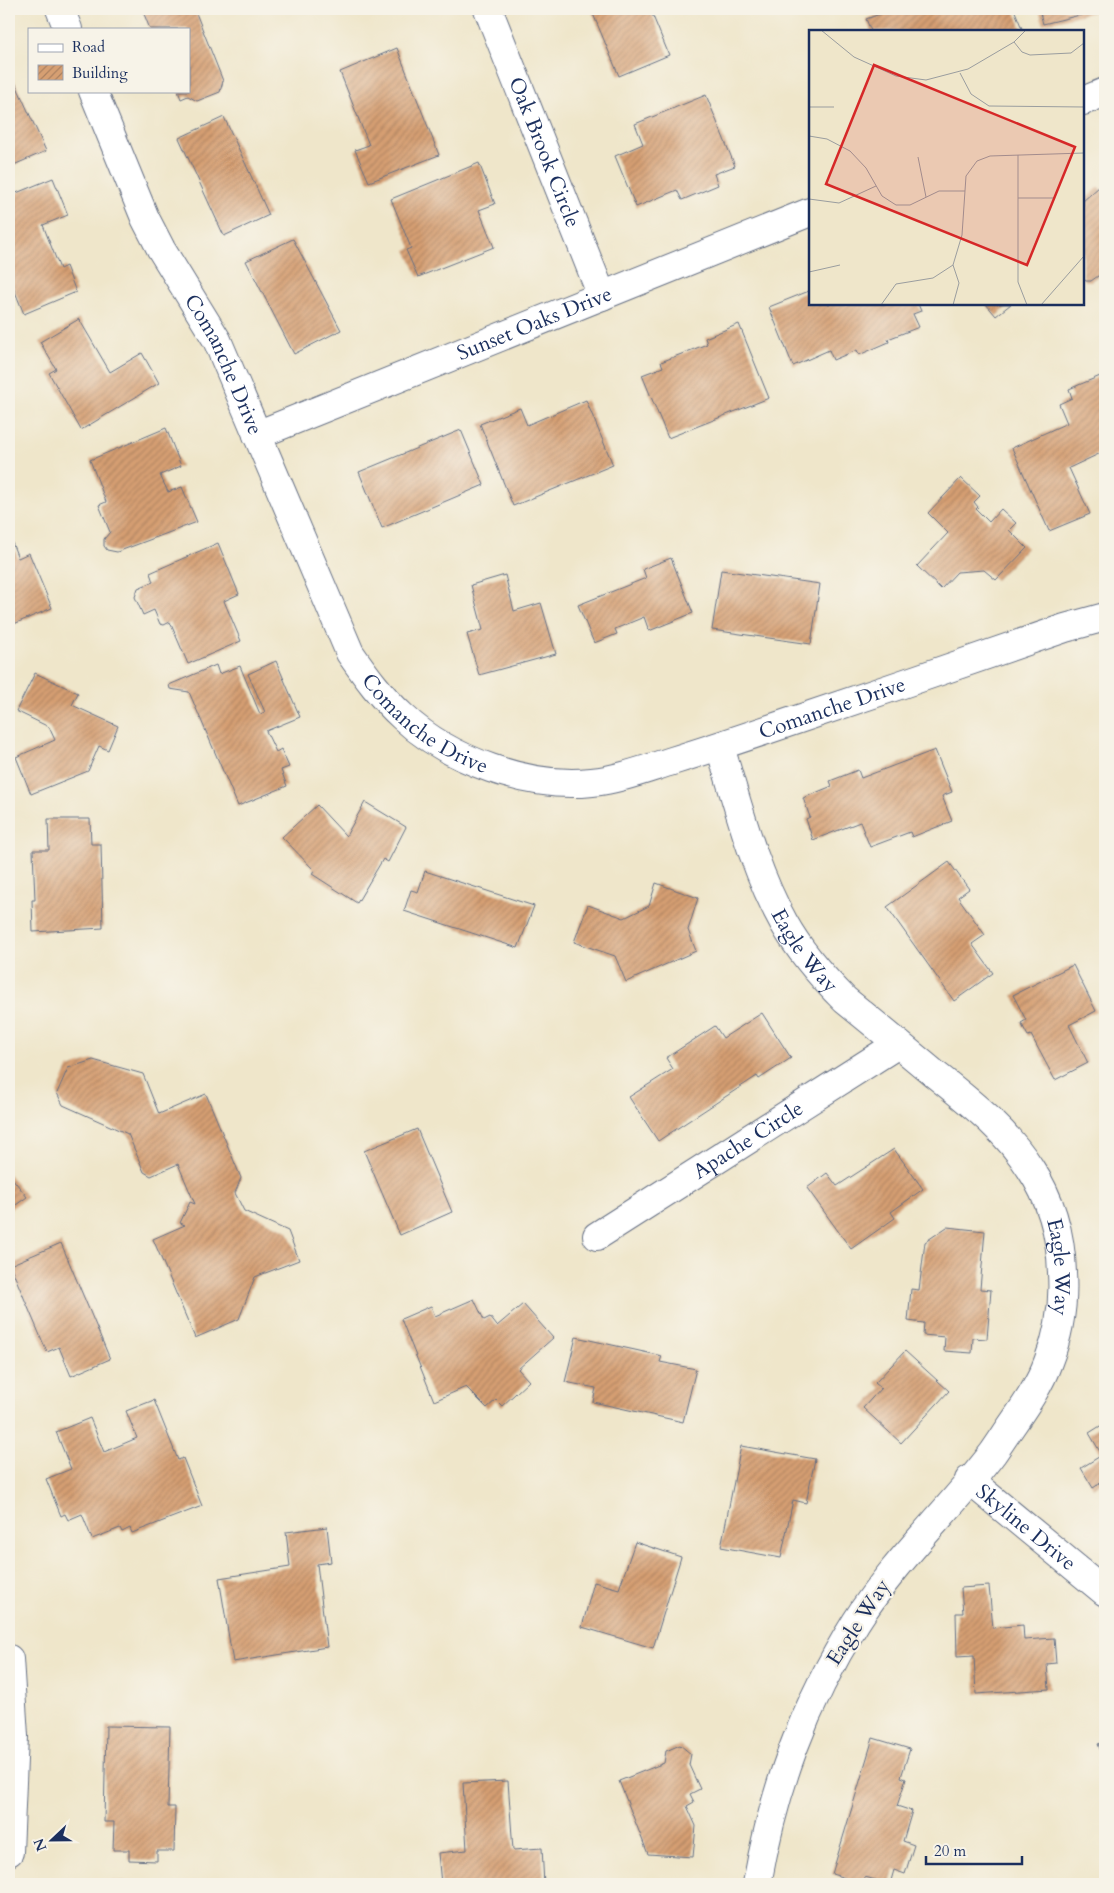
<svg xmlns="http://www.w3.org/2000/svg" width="1114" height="1893" font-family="Cardo,serif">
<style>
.building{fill:url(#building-hatch)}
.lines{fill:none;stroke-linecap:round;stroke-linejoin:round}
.minor-casing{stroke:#656f84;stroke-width:30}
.minor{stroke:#fff;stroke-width:28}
.labels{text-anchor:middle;stroke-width:4.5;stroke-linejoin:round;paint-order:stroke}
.street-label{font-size:21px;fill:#1b2f5e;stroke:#f7f3e8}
.inset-road{fill:none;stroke:#9a9d9f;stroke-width:1}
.view{fill:#d62828;fill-opacity:0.15;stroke:#d62828;stroke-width:2.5}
.inset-edge{fill:none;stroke:#1b2f5e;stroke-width:2.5}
</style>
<defs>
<pattern id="building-hatch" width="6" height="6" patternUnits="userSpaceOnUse" patternTransform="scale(1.25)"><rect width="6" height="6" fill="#d69f72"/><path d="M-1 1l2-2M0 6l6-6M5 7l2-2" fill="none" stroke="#ad8261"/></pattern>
</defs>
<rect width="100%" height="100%" fill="#f7f3e8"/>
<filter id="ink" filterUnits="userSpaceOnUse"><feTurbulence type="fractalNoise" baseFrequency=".02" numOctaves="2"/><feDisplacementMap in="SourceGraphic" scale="10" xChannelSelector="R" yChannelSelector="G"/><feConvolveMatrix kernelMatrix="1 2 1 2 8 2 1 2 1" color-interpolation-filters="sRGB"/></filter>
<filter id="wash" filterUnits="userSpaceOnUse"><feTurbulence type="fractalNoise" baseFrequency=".0096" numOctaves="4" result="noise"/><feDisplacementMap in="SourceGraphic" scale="20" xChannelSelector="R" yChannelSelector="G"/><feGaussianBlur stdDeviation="1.12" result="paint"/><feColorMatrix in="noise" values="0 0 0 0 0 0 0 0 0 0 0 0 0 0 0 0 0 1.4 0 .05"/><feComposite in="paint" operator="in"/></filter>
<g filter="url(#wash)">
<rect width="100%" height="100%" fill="#efe6ca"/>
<g id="blocks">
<g class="building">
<polygon points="142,9 205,9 196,13 223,81 220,92 197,101 188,96 181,99 178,91 189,91 189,29 150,29"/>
<polygon points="591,9 650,9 669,55 619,76"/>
<polygon points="894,9 1014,9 1023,31 871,31 866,19"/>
<polygon points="1039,9 1105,9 1043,24"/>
<polygon points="397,48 439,155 369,182 355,150 369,145 340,72"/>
<polygon points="9,69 46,151 9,167"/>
<polygon points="706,95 735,166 714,174 718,185 682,200 677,190 636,207 615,156 643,144 635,124"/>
<polygon points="224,117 269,215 224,236 179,138"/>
<polygon points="479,163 495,204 479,210 494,247 418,277 406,250 411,248 391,199"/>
<polygon points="53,178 68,215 43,225 60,269 66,266 76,292 24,314 9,277 9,196"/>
<polygon points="1099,187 1105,195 1105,271 1091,281 1086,281 1083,279 1083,201"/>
<polygon points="293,239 341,330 294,354 246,261"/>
<polygon points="809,291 810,304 918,304 921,311 913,314 919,327 888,339 889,342 859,355 857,350 833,360 829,350 793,366 769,307"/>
<polygon points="986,304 1011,304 996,316"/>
<polygon points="79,319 110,372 142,353 159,383 81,430 49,373 56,369 40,342"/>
<polygon points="739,324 769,398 668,438 642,375 663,367 661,362 707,344 705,338"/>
<polygon points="1105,374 1105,457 1103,452 1069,468 1090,514 1049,531 1012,448 1067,423 1059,404 1072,398 1069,389"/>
<polygon points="586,400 613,465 513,506 480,424 520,408 527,425"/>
<polygon points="166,428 181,466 160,475 168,492 182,487 197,522 117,552 107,550 104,546 104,539 110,532 99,505 106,502 90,460"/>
<polygon points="461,430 484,485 382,528 359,472"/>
<polygon points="961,478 980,496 974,502 978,507 976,509 989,522 1001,509 1016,523 1009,530 1027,548 996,580 984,570 957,572 941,589 917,566 948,533 928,513"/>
<polygon points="9,535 18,558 29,553 52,608 9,626"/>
<polygon points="218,543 239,594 224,601 241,641 188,664 170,622 164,625 160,624 154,610 143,615 135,597 138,588 153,582 150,573"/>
<polygon points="671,558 693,613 649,631 644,617 615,629 617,634 594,643 578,605 646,578 643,569"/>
<polygon points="721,570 820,584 811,644 712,630"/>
<polygon points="505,575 514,611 541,603 556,654 479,675 467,634 483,630 471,585"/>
<polygon points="276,661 300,717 266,731 276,752 281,749 289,767 281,770 287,786 238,806 189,692 170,689 169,685 216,665 219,674 240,666 260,714 265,712 248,674"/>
<polygon points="35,673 78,693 72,705 118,726 108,750 99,746 88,771 31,794 16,757 55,740 49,727 16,711"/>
<polygon points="935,750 952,792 942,796 952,821 912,837 910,832 870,847 860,822 813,840 806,819 810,817 803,798 832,786 830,781 858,770 861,778"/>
<polygon points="365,802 406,827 388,862 383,859 357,903 312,874 314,870 282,837 317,805 346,836"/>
<polygon points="48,819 90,819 91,844 101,844 103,928 33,932 32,900 35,900 33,850 49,850"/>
<polygon points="949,862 969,889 958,897 985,935 972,944 993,973 954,1001 887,907"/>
<polygon points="425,871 534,906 518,948 404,911 411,890 418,892"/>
<polygon points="656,883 698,898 688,930 696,951 626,982 615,956 574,942 588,905 624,918 649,906"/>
<polygon points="1073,965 1096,1011 1069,1025 1088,1063 1055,1080 1031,1035 1028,1036 1021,1023 1026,1020 1013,995"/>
<polygon points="762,1013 791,1058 759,1079 757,1076 658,1141 629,1097 673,1069 666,1058 715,1026 723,1038"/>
<polygon points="93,1060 143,1074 159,1114 206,1094 241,1178 235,1193 244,1211 288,1231 299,1260 255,1277 239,1319 195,1338 153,1239 185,1225 180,1223 190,1202 195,1204 178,1164 151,1176 144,1172 128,1134 63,1105 57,1093 68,1068"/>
<polygon points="417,1129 452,1212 400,1235 364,1151"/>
<polygon points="894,1149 923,1189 891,1212 895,1218 851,1249 807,1188 827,1173 837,1186"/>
<polygon points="9,1174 27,1197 9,1210"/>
<polygon points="947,1227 985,1231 980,1289 991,1290 987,1339 973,1338 972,1353 944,1351 945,1337 923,1335 924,1323 908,1321 911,1289 919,1290 925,1242"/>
<polygon points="61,1243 110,1359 71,1376 59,1347 47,1352 10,1265"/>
<polygon points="474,1299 484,1320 490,1317 497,1326 523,1304 553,1338 518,1369 529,1381 502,1406 496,1400 487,1408 466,1387 434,1401 401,1319 431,1306 435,1316"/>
<polygon points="576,1337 662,1356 660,1362 696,1369 683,1422 593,1402 596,1388 565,1382"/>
<polygon points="905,1351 949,1391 901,1443 863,1408 881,1388 875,1383"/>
<polygon points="154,1400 178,1460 183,1458 202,1506 132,1533 130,1528 122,1532 120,1528 92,1539 82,1514 68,1520 65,1514 61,1516 46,1479 71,1469 56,1432 90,1418 104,1452 137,1438 126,1411"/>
<polygon points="1105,1423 1105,1480 1093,1488 1081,1468 1102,1455 1089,1433"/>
<polygon points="741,1446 815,1459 806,1503 793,1500 781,1558 721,1547"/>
<polygon points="327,1527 331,1562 317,1564 327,1647 233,1662 219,1578 290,1567 286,1532"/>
<polygon points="635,1542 681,1557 653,1648 582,1627 594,1582 619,1589"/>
<polygon points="989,1586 993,1628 1023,1625 1024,1640 1054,1638 1056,1663 1047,1664 1049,1689 976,1694 974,1656 957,1657 956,1613 963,1613 961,1588"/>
<polygon points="106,1726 170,1727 168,1807 175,1807 174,1851 157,1851 157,1861 129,1860 129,1850 113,1850 114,1822 104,1822"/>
<polygon points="873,1738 910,1749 901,1777 906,1779 897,1806 912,1811 903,1841 914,1845 905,1874 894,1870 890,1884 865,1877 864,1884 832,1874"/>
<polygon points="1105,1742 1105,1761 1098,1744"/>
<polygon points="680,1745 691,1754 689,1765 700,1789 690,1794 694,1802 687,1806 696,1826 693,1857 648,1854 619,1781 664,1763 666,1751"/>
<polygon points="508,1781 513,1850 542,1848 544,1884 441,1884 438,1853 467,1850 463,1783"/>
<polygon points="101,1881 163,1883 163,1884 101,1884"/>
</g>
</g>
</g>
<g filter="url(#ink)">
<use href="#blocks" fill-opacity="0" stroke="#656f84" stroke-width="1"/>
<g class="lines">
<defs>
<g id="minor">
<polyline points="60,9 68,29"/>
<path id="s1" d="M488 9 602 296"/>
<path id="s2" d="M93 91 145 218 161 249 217 340 350 653C366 676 382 698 403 717 449 760 529 789 592 782 620 779 646 769 672 761 714 748 755 734 796 720 886 690 975 659 1065 628L1105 617"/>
<polyline points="1083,101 1105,92"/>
<path id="s3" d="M257 435 810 212"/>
<path id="s4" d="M720 747C738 805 754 870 784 923 800 952 822 977 845 1000 876 1025 906 1050 936 1075 971 1103 1006 1130 1030 1168 1051 1199 1061 1236 1062 1273 1064 1303 1059 1334 1048 1362 1040 1384 1027 1403 1014 1422 1007 1432 1000 1443 993 1453 949 1511 895 1560 856 1622 804 1705 774 1788 757 1884"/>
<path id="s5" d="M597 1236 898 1044"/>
<path id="s6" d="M969 1480 1105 1592"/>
<polyline points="9,1659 14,1736 9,1852"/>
</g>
</defs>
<use href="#minor" class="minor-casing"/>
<use href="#minor" class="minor"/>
</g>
</g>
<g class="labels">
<g class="street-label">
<text dy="7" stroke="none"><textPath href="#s1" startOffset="154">Oak Brook Circle</textPath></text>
<text dy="7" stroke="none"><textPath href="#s3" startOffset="299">Sunset Oaks Drive</textPath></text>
<text dy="7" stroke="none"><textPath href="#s2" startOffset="304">Comanche Drive</textPath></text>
<text dy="7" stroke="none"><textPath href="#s2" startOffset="1159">Comanche Drive</textPath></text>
<text dy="7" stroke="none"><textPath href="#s2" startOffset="724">Comanche Drive</textPath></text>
<text dy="7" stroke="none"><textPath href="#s4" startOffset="222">Eagle Way</textPath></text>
<text dy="7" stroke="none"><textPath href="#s5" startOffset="179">Apache Circle</textPath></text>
<text dy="7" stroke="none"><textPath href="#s4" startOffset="642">Eagle Way</textPath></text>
<text dy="7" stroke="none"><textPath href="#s6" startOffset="74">Skyline Drive</textPath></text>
<text transform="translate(858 1622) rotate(-57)" y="7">Eagle Way</text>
</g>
</g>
<g transform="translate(809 30)">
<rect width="275" height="275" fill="#efe6ca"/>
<path class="inset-road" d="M12 0 45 27 87 46 117 50 159 39 205 12 217 0M205 12 213 22 221 25 262 23 275 13M151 43 162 64 180 76 275 77M0 77H25M0 106 18 109 41 121 57 138 73 166 87 175H101L130 161H156M209 125V252L218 275M109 127 117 167M209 168H246M0 169 30 173 67 156M0 242 31 235M72 275 87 254 124 248 144 235 153 205 157 146 168 131 181 126 275 123M144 275 150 253 144 235M232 275 275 226"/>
<path class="view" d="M65 35 266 117 218 235 17 154Z"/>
<rect width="275" height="275" class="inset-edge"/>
</g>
<rect width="1114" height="1893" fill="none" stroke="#f7f3e8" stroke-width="30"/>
<rect x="28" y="28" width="162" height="65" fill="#f7f3e8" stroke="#9fa5b1"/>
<rect x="38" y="44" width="25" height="8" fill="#ffffff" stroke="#9fa5b1"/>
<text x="72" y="52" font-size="15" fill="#1b2f5e">Road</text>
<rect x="38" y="65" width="25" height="15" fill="url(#building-hatch)" stroke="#9fa5b1"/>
<text x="72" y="78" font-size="15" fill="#1b2f5e">Building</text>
<g transform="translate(52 1840) rotate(248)" stroke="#f7f3e8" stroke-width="4" paint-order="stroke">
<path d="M0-4L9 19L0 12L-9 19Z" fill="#1b2f5e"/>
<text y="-8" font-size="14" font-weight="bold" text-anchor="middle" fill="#1b2f5e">N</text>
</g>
<path d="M926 1856v8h96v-8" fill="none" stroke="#1b2f5e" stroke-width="2.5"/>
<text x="934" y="1856" font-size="15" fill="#1b2f5e" stroke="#f7f3e8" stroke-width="4" paint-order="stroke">20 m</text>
</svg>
